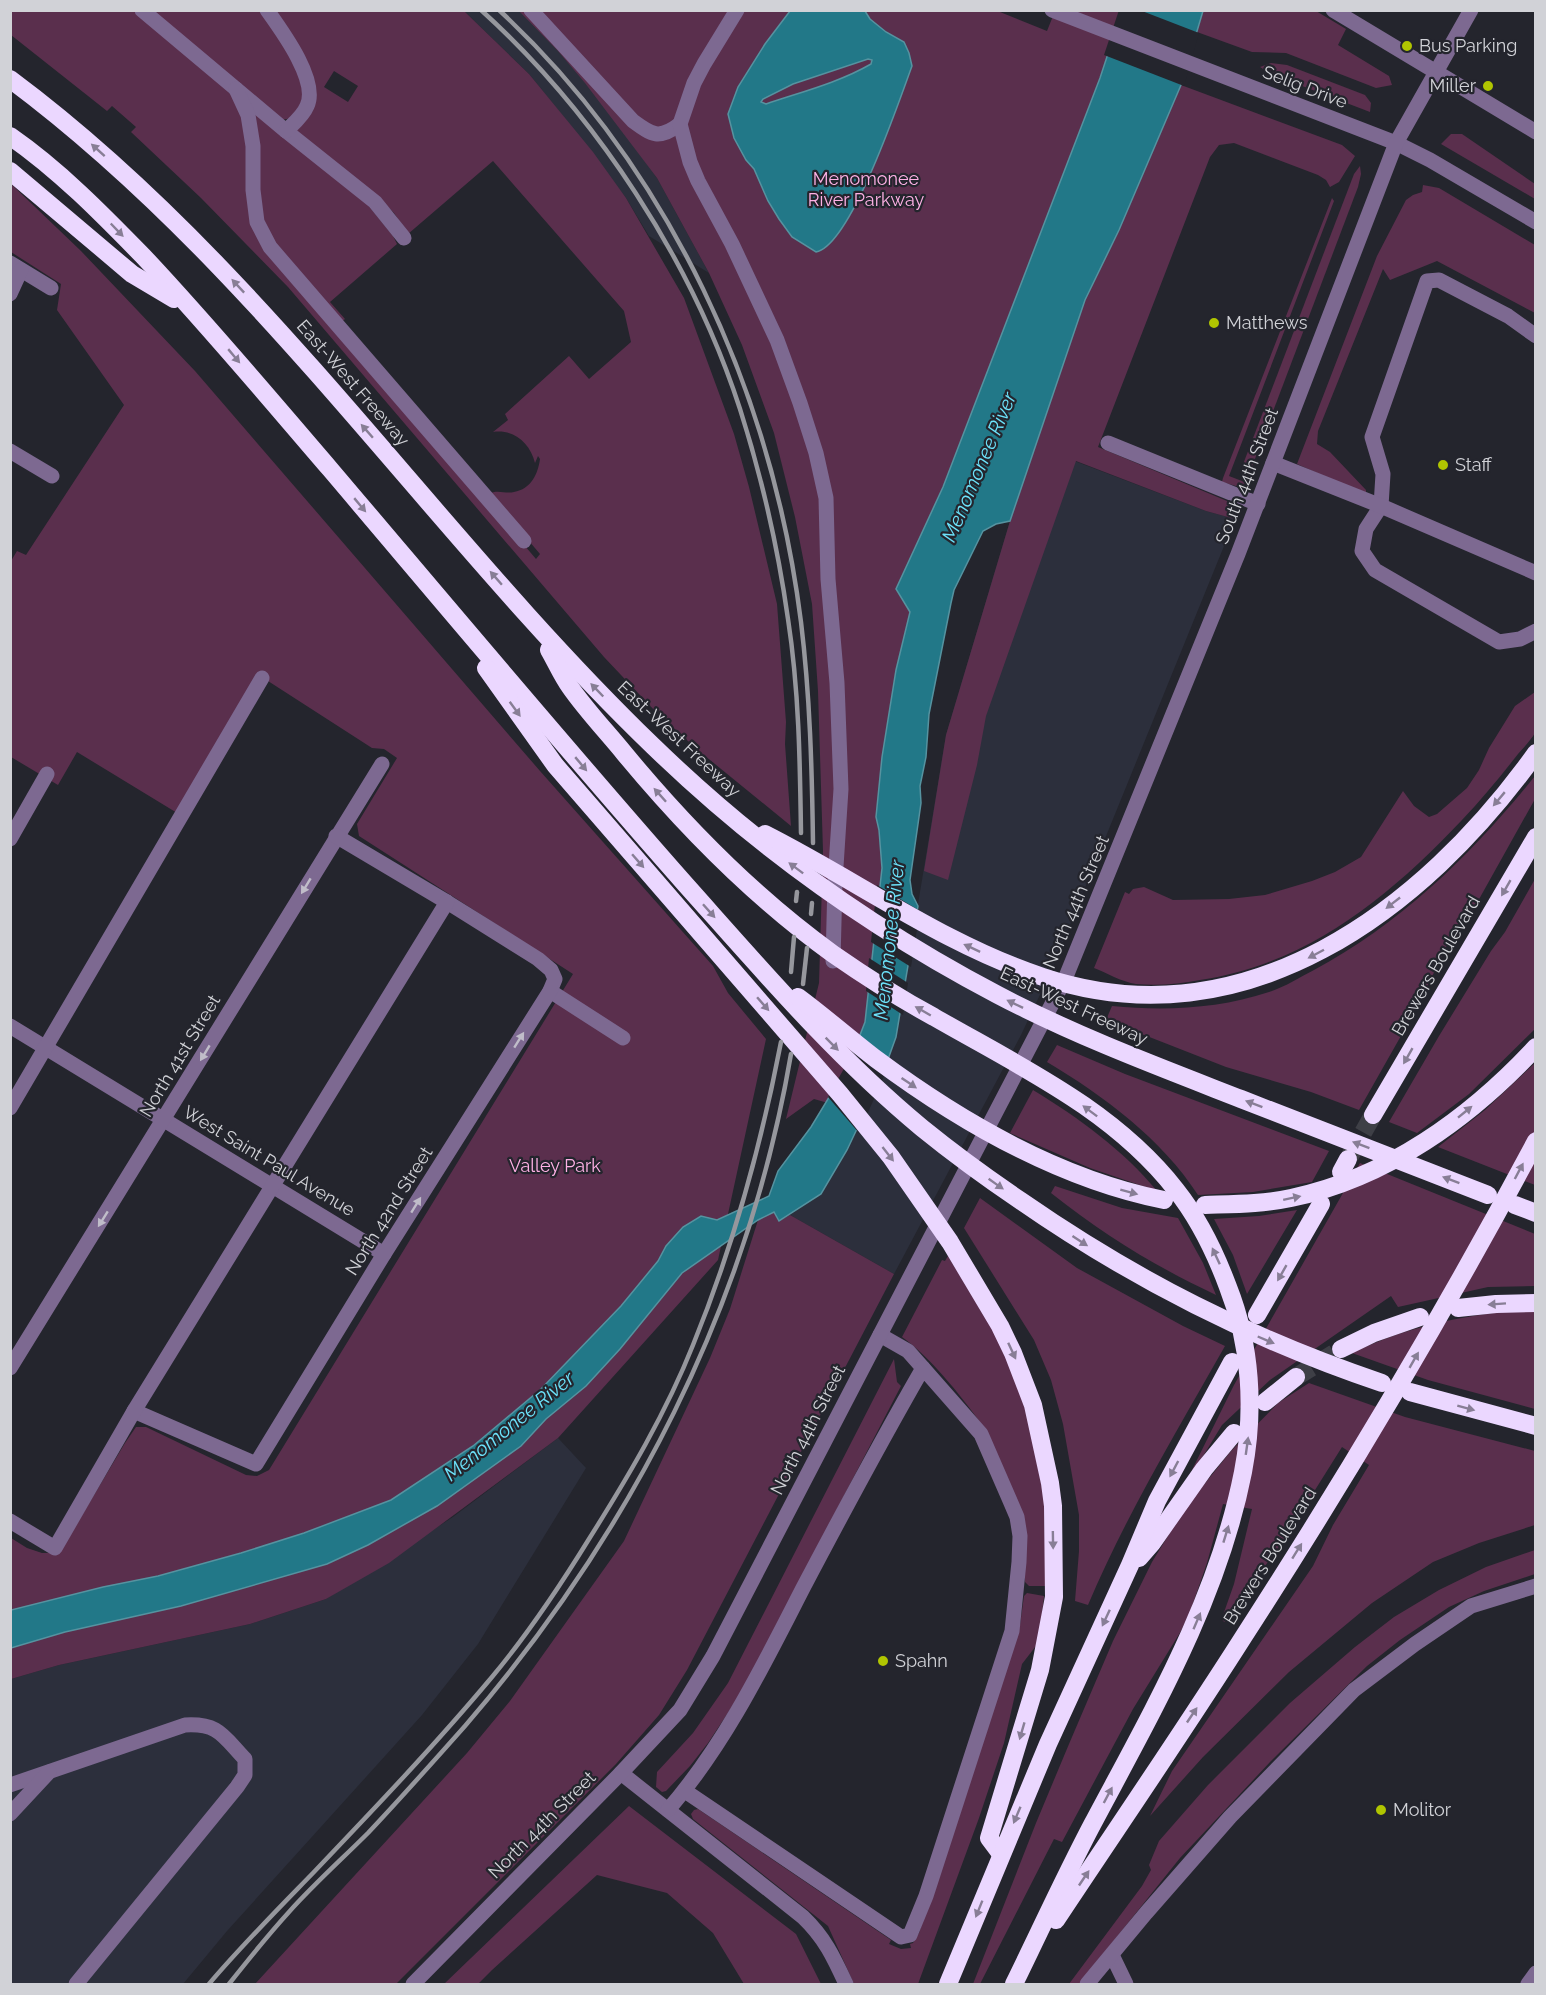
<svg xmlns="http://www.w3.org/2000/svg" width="1546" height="1995" font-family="Raleway,sans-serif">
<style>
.built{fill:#2c2f3c}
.green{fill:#5a2f4d;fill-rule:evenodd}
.water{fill:#227888;stroke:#5693a0;stroke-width:1.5;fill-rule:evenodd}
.pier{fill:#24252d}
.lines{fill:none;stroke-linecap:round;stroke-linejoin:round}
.highway-tunnel{stroke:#3e3f46;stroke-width:18;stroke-dasharray:18 9;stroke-linecap:butt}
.minor{stroke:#7d6991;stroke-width:15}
.highway{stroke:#ebd7ff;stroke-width:18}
.rail{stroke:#96979d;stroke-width:4.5}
.oneway{fill:#887e96}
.oneway2{fill:#c0bdc9}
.poi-dot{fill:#b0c501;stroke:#24252d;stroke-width:2}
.labels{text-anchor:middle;stroke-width:4.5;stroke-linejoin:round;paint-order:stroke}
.poi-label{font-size:18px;fill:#d1d2d7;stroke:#24252d;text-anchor:start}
.street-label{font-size:18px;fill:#d1d2d7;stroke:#24252d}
.park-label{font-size:18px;fill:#ffb1e6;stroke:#24252d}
.water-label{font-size:20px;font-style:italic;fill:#6de4fc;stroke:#24252d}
</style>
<rect width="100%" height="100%" fill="#24252d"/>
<g class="built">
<polygon points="464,11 536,11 657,178 709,273 649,236 626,198 559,111 529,74"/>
<polygon points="1035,446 1206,511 1235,519 1052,969 1021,1035 894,1274 790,1215 821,1194 847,1150 882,1076 896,1037 946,735 1010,521"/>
<polygon points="558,1438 586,1468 478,1644 422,1715 227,1931 183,1984 11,1984 11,1679 59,1665 250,1624 326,1599 453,1517"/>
</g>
<g class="green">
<polygon points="995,10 1047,31 1055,11 1122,11 1100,78 943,487 896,589 910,612 896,670 882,757 876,817 879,830 882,868 865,1022 848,1066 828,1103 814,1099 786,1119 819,983 823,851 818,691 812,604 795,517 774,433 742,345 709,273 657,178 585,83 558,51 519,11"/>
<path d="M11 11H135L360 195 393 236 397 244 330 302 345 319 340 323 257 231 536 559 540 554 489 494C497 489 505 494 514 492 531 489 538 474 540 459L538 456 535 463C530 443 514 429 493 432L508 420 505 414 569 356 589 379 631 342 624 311 493 161 408 234 394 213 380 199 296 131 313 106 272 11H464L529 74 593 152 626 198 684 298 734 434 749 487 777 604 786 722 785 744 791 826 699 751 655 711 604 657 288 287 201 198 131 132 136 127 112 106 107 111 11 35ZM334 71 358 86 348 102 324 87Z"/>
<polygon points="149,11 262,11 304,79 305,95 297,114 287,119 280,120"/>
<polygon points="1203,11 1316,11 1346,29 1338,45 1389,76 1392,85 1376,88 1286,53 1252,52 1197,32"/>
<polygon points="1271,63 1287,65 1365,95 1371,103 1370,112 1271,74 1260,67"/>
<polygon points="1181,85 1342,145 1355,156 1339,182 1330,187 1326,180 1318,175 1234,143 1219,145 1210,157 1098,447 1227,501 1238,511 1235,519 1206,511 1076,461 986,716 977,765 948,880 924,871 946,735 1019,491 1085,300 1119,230"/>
<polygon points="1451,134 1462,134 1535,184 1535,199 1441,144"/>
<polygon points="1360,166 1361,174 1358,187 1250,472 1242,467 1354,174"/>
<polygon points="10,183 81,251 195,371 540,771 713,966 728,993 766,1039 718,1260 558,1438 389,1563 326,1599 250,1624 59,1665 11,1679 11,1538 27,1548 42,1553 49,1553 66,1542 125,1443 136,1427 146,1427 246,1475 257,1476 269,1470 573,974 359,836 357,824 397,758 384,749 372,748 268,681 187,819 77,752 58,785 11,757 11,561 17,551 26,555 124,405 57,310 61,284 11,252"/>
<polygon points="1423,185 1439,188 1535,245 1535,313 1437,261 1390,280 1383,269 1318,431 1317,444 1330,452 1366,490 1366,495 1297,464 1377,256 1406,200 1413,195 1422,192"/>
<polygon points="1332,198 1334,201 1229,476 1247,483 1246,484 1236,486 1222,482 1223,478"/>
<path d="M1535 692C1535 702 1538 725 1535 733 1531 740 1523 748 1518 754 1500 777 1482 799 1462 820 1389 897 1308 964 1200 980 1179 984 1158 986 1136 984 1122 982 1107 973 1094 968L1125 892 1129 894 1133 889 1144 887 1173 900 1229 899 1265 895 1312 881 1335 872 1361 857 1403 791 1414 806 1429 817 1437 814 1467 788 1479 770 1489 748 1515 706Z"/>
<path d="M1535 776V799L1473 910 1448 943 1419 1004 1359 1110 1311 1092 1226 1067 1106 1020 1112 1006C1164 1011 1218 1009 1269 992 1285 987 1300 977 1314 970 1403 922 1472 854 1535 776Z"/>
<polygon points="1535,879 1535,1029 1469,1094 1417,1133 1389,1122 1439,1036 1491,951 1505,932"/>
<path d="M1057 1045 1125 1074 1329 1151 1312 1182 1253 1192 1198 1195C1162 1139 1104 1096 1047 1062Z"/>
<polygon points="1535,1063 1535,1185 1438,1147 1485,1110"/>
<path d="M1033 1090C1079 1118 1123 1150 1157 1191L1090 1168 1010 1133Z"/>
<polygon points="1360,1163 1535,1234 1535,1286 1488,1287 1398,1307 1391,1296 1270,1380 1222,1425 1194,1471 1192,1470 1234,1385"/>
<path d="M1055 1186 1122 1208 1178 1218 1203 1263 1216 1295C1155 1266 1105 1236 1051 1193Z"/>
<path d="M980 1198 1077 1268 1183 1326 1225 1346C1177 1431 1126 1515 1088 1605L1075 1601 1079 1551V1515L1063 1424 1051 1380 1034 1340 964 1228Z"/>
<polygon points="1297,1210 1247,1294 1233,1255 1214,1219 1259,1216"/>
<polygon points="774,1212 779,1221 790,1215 894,1274 687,1670 659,1715 616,1764 396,1984 255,1984 467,1753 510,1701 624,1541 710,1358 730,1309 758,1220"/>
<path d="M948 1256 998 1338 1025 1403 1044 1497 1046 1586H1029L1025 1582V1571L987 1432C968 1404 930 1356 902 1337L942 1260 945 1261Z"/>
<path d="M1502 1312H1535V1409L1428 1380 1352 1353C1399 1330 1450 1318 1502 1312Z"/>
<polygon points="894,1359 897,1382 901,1386 743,1690 708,1743 690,1766 666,1791 662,1792 656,1787 657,1772 693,1733 728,1683"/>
<polygon points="1309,1383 1405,1417 1535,1451 1535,1525 1479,1543 1433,1562 1372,1603 1289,1672 1203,1757 1150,1816 1172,1771 1313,1566 1333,1525 1369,1465 1342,1447 1283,1541 1225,1622 1223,1621 1222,1618 1234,1584 1252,1509 1223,1504 1207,1563 1190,1612 1181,1631 1133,1709 1062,1842 1054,1839 980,1984 973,1984 1036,1823 1069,1744 1113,1641 1152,1562 1185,1508 1231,1451 1278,1403"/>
<polygon points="1535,1550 1535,1574 1484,1591 1449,1607 1400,1640 1367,1666 1271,1761 1180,1858 1079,1984 1069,1984 1142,1886 1151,1870 1149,1865 1159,1841 1208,1785 1290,1703 1355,1647 1394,1617 1439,1590 1486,1567"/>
<polygon points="1027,1593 1044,1596 1039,1642 1022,1664 1004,1743 979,1818 918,1984 854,1984 828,1926 693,1819 691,1814 694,1810 698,1809 891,1940 889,1944 901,1949 911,1948 910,1944 913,1943 919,1933 1020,1625 1024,1596"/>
<polygon points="629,1806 796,1934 821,1984 744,1984 713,1933 667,1893 597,1875 492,1970 478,1984 444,1984"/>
</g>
<g class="water">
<path d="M844 10 865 11 870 19 886 32 904 42 909 53 912 66C899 101 851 245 816 252L792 237 779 219 768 201 754 169 746 160 734 138 728 114 738 87 765 44 790 11ZM868 59 872 60 871 64C838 83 801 92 766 104L761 102 763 99 793 84Z"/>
<polygon points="1122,11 1203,11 1181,85 1119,230 1085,300 1010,521 996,524 983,531 954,590 951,603 929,714 926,757 920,786 921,803 910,880 912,894 918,906 896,1037 882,1076 847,1150 821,1194 779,1221 774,1212 758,1220 682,1273 620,1349 586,1386 546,1419 521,1446 437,1506 368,1545 327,1564 181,1606 65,1632 11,1648 11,1610 103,1587 158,1576 241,1553 304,1533 391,1500 473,1446 541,1389 621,1306 658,1261 666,1246 683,1227 701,1216 717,1220 769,1196 778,1171 811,1127 848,1066 865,1022 882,868 879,830 876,817 882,757 896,670 910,612 896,589 943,487 1100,78"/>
</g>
<g class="pier">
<polygon points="1119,10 1142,11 1199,33 1184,86 1104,55"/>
<polygon points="877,885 920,911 911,967 871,942"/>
<polygon points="869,958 908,983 903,1015 866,991"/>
<polygon points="858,1034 891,1060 859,1133 828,1097 846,1065"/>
</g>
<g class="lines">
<g class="highway-tunnel">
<polyline points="1350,1156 1373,1115"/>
<polyline points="1296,1377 1341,1349"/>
</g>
<g class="minor">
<polyline points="142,10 286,131 375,202 404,238"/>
<path d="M267 10C282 31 319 81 307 106 303 116 293 124 286 131"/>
<path d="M531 10 633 121C652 135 659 140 680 124"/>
<polyline points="737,10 704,64 694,83 680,124 690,162 698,181 732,244 777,340 800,403 816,453 826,498 828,579 837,683 841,789 835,882 833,961"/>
<polyline points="1052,10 1396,143 1430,160 1536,222"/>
<polyline points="1333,10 1536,132"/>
<polyline points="236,89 248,115 253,146 253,190 257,222 270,247 524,541"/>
<polyline points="10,263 51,288"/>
<polyline points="10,294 21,270"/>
<polyline points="1536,336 1508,316 1439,280 1427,281 1372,437 1383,474 1381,506 1366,529 1362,551 1375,570 1499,642 1520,639 1536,631"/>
<polyline points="1108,443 1258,504"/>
<polyline points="10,451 52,476"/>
<polyline points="1273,463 1381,506 1536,573"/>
<polyline points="10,839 47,774"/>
<polyline points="550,991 623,1038"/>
<polyline points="10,1026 384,1254"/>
<polyline points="10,1108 262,678"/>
<polyline points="880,1335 908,1351 923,1368"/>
<polyline points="10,1368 382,764"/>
<polyline points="134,1411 256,1464 384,1254 550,991 555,979 551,970 538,959 447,902 336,836"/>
<polyline points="10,1521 55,1548 134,1411 447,902"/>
<path d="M621 1773 803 1917C825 1938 834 1958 846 1984"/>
<path d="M10 1785 185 1725C219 1723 223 1736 245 1759V1775L237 1787 76 1984"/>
<path d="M668 1810C725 1744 763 1666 803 1588 842 1514 881 1441 923 1368L981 1434 1011 1503 1017 1517 1020 1536 1019 1562 1012 1631 926 1896 910 1935 901 1937 685 1791"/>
<polyline points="10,1814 49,1772"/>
<polyline points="1112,1955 1126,1984"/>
<polyline points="413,1984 621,1773 680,1710 713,1656 1065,979 1238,554 1396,143 1471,10"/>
<polyline points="1087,1984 1146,1913 1230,1817 1354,1690 1415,1644 1471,1606 1536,1586"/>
<polyline points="1528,1984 1536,1973"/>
</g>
<g class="highway">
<path d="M10 79C260 265 431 532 653 746 755 845 872 929 998 995 1076 1036 1159 1067 1241 1099 1324 1131 1406 1163 1488 1195"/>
<path d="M10 136C59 170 102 214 143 256 208 325 268 397 330 469 448 608 565 748 686 885 761 969 835 1056 922 1128 954 1154 987 1178 1021 1201 1135 1280 1251 1339 1382 1383"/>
<polyline points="10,171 132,274 174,299"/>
<path d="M549 650C556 662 562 676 570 687 586 710 606 731 624 753 686 828 754 897 833 954 866 977 899 998 934 1017 1019 1066 1114 1110 1176 1190 1199 1219 1215 1252 1228 1287 1251 1345 1255 1410 1243 1472 1218 1599 1153 1710 1093 1823 1065 1876 1040 1931 1014 1984"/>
<polyline points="486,668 555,765 840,1094 891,1157 950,1242 1000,1326 1013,1353 1033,1405 1050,1483 1053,1506 1054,1597 1040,1670 989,1838 1001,1854"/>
<path d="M765 834C858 881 943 944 1043 977 1245 1044 1423 911 1536 753"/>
<path d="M798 997C825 1017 850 1039 876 1059 962 1123 1059 1179 1164 1200"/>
<polyline points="1373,1115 1536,837"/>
<polyline points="1341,1172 1348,1159"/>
<path d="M1205 1205C1234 1204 1263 1204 1291 1198 1387 1178 1470 1118 1536 1047"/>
<polyline points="1515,1205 1536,1213"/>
<polyline points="1458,1308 1496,1304 1536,1303"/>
<polyline points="1257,1315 1321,1204"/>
<polyline points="1341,1349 1374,1333 1420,1317"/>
<polyline points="1410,1392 1536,1426"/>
<polyline points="1265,1402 1296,1377"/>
<polyline points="1139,1558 1152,1543 1204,1469 1234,1433"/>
<path d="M1056 1920C1119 1825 1183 1732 1244 1636 1348 1475 1446 1310 1536 1141"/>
<polyline points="948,1984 1048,1744 1130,1565 1157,1501 1232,1362"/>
</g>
<g class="rail">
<path d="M481 10C596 114 692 261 740 409 762 478 778 548 788 619 799 690 800 762 801 833"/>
<path d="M499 10C670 169 772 392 801 622 810 696 812 769 813 843"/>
<polyline points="796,901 797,892"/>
<polyline points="811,914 812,903"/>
<polyline points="791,972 794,937"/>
<polyline points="803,984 807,948"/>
<path d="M209 1984C242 1945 278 1909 313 1873 374 1809 435 1745 492 1677 528 1634 560 1586 589 1539 628 1477 666 1413 693 1345 733 1247 761 1146 781 1042"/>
<path d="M229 1984C248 1960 268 1935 289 1912 314 1884 342 1859 368 1833 401 1798 433 1762 465 1726 631 1533 748 1306 791 1054"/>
</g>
</g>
<defs><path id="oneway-solid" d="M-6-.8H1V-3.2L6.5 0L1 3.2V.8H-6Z" transform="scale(1.5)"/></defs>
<g class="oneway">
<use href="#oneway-solid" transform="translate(98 150) rotate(-138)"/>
<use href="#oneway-solid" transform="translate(117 230) rotate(46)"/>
<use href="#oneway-solid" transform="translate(238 286) rotate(-133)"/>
<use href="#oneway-solid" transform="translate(234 356) rotate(50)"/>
<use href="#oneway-solid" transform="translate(367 431) rotate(-131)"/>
<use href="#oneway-solid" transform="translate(360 505) rotate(50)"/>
<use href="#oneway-solid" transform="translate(496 578) rotate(-131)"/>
<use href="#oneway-solid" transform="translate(597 690) rotate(-134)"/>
<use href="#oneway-solid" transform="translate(515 709) rotate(54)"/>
<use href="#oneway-solid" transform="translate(581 764) rotate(50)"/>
<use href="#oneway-solid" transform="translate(660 795) rotate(-132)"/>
<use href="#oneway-solid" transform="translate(1499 799) rotate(130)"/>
<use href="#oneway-solid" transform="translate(638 861) rotate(49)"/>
<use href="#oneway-solid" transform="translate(796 868) rotate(-143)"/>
<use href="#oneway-solid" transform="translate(1506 888) rotate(120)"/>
<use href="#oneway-solid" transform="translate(1393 903) rotate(142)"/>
<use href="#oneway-solid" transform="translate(709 911) rotate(48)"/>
<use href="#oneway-solid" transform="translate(972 948) rotate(-155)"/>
<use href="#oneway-solid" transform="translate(1316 954) rotate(152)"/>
<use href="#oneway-solid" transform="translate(763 1004) rotate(49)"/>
<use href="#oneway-solid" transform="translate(1015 1004) rotate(-154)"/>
<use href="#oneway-solid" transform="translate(923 1011) rotate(-150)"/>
<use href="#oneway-solid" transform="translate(832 1044) rotate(45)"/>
<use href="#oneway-solid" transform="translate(1408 1056) rotate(120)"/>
<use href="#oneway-solid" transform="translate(909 1083) rotate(34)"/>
<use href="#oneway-solid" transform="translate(1254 1104) rotate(-159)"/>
<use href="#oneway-solid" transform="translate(1090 1111) rotate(-143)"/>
<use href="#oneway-solid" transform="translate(1465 1112) rotate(-39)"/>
<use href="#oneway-solid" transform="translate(1361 1145) rotate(-159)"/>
<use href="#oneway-solid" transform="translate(888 1154) rotate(52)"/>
<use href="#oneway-solid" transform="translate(1519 1171) rotate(-62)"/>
<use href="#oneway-solid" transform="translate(1451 1180) rotate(-159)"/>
<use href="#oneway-solid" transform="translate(996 1184) rotate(35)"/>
<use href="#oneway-solid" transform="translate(1129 1192) rotate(15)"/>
<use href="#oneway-solid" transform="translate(1292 1198) rotate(-12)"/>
<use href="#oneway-solid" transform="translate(1080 1241) rotate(33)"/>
<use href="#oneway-solid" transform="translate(1216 1256) rotate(-115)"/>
<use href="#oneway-solid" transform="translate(1282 1273) rotate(120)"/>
<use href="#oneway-solid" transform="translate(1497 1304) rotate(176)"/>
<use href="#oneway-solid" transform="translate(1266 1340) rotate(23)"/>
<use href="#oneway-solid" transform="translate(1012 1351) rotate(65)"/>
<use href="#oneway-solid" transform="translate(1414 1360) rotate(-60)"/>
<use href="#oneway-solid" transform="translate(1466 1408) rotate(15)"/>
<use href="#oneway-solid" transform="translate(1247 1446) rotate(-82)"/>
<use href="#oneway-solid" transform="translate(1174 1469) rotate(118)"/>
<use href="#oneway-solid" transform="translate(1226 1534) rotate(-73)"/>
<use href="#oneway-solid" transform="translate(1053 1540) rotate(89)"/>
<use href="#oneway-solid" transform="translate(1297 1551) rotate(-58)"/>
<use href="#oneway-solid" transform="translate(1106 1618) rotate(115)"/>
<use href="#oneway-solid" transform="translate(1197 1621) rotate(-67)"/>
<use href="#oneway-solid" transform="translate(1192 1715) rotate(-56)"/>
<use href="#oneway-solid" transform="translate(1022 1731) rotate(106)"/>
<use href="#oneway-solid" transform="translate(1108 1795) rotate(-62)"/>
<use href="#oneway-solid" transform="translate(1017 1815) rotate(113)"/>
<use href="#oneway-solid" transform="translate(1084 1878) rotate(-56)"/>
<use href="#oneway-solid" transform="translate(979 1909) rotate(112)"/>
</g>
<g class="oneway2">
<use href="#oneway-solid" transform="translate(306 886) rotate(121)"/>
<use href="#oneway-solid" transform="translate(519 1040) rotate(-58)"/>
<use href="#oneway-solid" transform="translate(205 1053) rotate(121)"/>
<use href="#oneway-solid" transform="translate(416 1205) rotate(-58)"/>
<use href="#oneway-solid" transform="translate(103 1219) rotate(122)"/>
</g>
<g class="poi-dot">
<circle cx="1407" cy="46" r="6"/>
<circle cx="1488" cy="86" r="6"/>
<circle cx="1214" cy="323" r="6"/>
<circle cx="1443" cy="465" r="6"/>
<circle cx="883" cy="1661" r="6"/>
<circle cx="1381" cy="1810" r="6"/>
</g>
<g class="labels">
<g class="poi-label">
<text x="1419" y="52">Bus Parking</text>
<text x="1476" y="92" text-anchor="end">Miller</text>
<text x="1226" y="329">Matthews</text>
<text x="1455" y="471">Staff</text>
<text x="895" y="1667">Spahn</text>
<text x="1393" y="1816">Molitor</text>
</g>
<g class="street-label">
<text transform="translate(1305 87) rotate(21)" y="6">Selig Drive</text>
<text transform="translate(353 383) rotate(49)" y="6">East-West Freeway</text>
<text transform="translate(1247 476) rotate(-69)" y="6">South 44th Street</text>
<text transform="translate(679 739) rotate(43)" y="6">East-West Freeway</text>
<text transform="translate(1076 902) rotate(-67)" y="6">North 44th Street</text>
<text transform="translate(1436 966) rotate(-60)" y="6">Brewers Boulevard</text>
<text transform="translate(1074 1006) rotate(25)" y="6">East-West Freeway</text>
<text transform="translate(180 1056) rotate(-59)" y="6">North 41st Street</text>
<text transform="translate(269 1161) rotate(31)" y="6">West Saint Paul Avenue</text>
<text transform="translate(389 1211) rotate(-58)" y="6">North 42nd Street</text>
<text transform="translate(808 1430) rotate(-63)" y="6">North 44th Street</text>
<text transform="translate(1270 1556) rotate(-58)" y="6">Brewers Boulevard</text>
<text transform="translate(542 1825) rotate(-45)" y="6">North 44th Street</text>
</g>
<g class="park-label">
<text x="866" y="185">Menomonee<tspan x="866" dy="21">River Parkway</tspan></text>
<text x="555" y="1172">Valley Park</text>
</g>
<g class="water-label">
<text transform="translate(979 467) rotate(-67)" y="7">Menomonee River</text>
<text transform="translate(889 940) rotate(-84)" y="7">Menomonee River</text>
<text transform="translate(509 1426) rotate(-39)" y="7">Menomonee River</text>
</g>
</g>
<rect width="1546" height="1995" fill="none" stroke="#d1d2d7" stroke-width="24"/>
</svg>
